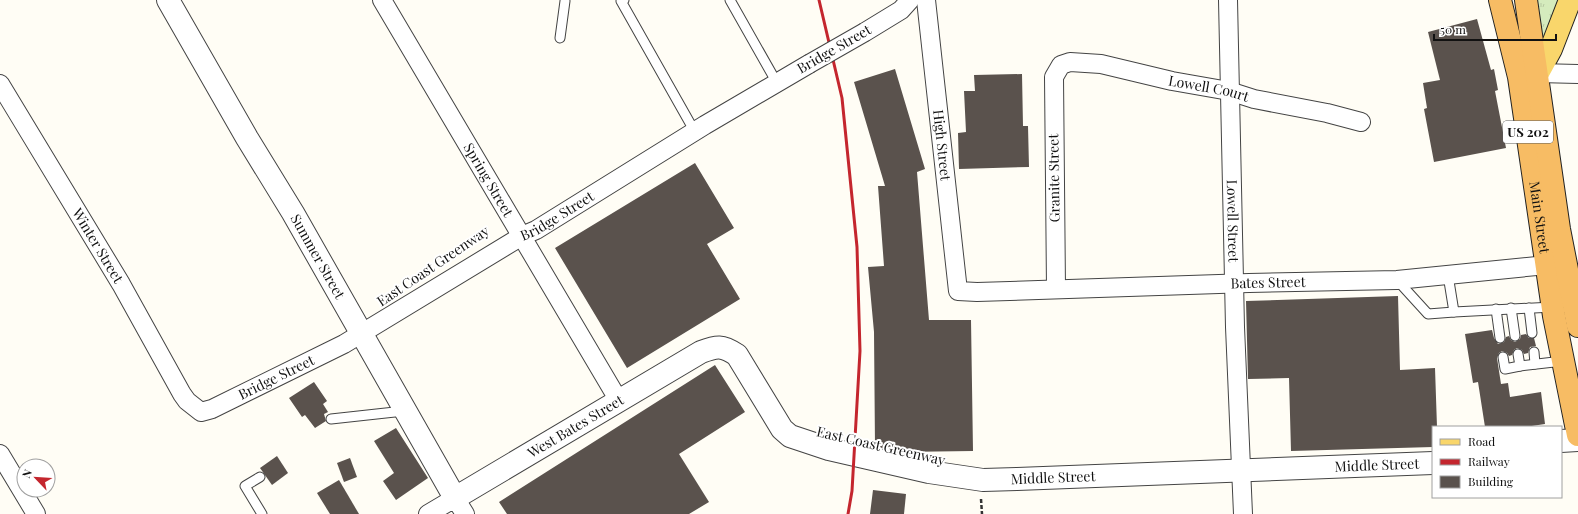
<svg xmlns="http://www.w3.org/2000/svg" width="1578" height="514" font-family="'Playfair Display',serif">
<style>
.grass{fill:url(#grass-tufts)}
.building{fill:#5a524d}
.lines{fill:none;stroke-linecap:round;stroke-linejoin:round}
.service-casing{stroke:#444;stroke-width:11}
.minor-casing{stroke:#444;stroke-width:20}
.tertiary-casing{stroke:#444;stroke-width:24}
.primary-casing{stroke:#222;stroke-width:24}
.trunk-casing{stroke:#222;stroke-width:24}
.path{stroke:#333;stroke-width:2.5;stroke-dasharray:4 2;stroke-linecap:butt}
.service{stroke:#fff;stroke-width:9}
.minor{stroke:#fff;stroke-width:18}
.tertiary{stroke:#fff;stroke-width:22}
.primary{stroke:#f9d66b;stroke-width:22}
.trunk{stroke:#f7bc64;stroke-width:22}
.rail{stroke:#c4262e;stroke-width:3}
.minor-bridge-casing{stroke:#444;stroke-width:20;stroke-linecap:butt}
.minor-bridge{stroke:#fff;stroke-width:18}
.labels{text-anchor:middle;stroke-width:4;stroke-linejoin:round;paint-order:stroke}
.shield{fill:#fff;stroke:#585858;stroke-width:1}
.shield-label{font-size:13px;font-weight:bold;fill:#111}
.street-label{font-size:14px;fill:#111;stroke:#fff}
</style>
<defs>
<pattern id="grass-tufts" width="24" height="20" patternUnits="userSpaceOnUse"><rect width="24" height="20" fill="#d5ebbd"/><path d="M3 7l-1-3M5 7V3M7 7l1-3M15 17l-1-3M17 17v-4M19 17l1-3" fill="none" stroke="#b6c8a1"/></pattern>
</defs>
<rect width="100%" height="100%" fill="#fffdf5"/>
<polygon class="grass" points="1534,0 1561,0 1543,45"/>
<g class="building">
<polygon points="1477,19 1491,70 1494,69 1498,90 1495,91 1506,148 1434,162 1424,109 1427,108 1423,83 1440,80 1428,32"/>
<polygon points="895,69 925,169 917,172 929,320 971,320 973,451 899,452 875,447 874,332 868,267 884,266 878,186 885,186 854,82"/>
<polygon points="1022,74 1023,126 1028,126 1029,167 959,169 958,133 966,132 964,91 975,91 974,75"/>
<polygon points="695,163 734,228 707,244 740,299 627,368 555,248"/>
<polygon points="1398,296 1400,370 1435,368 1437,427 1433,427 1433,447 1291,451 1289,378 1248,379 1246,301"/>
<polygon points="1492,330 1494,338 1498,344 1504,342 1506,337 1509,336 1511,340 1515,342 1520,339 1521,335 1526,334 1529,338 1534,338 1536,346 1530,347 1528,353 1524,354 1522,350 1517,348 1514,350 1512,355 1509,356 1507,353 1502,351 1499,353 1497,358 1501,384 1508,383 1510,397 1541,392 1545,424 1525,427 1485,427 1478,382 1473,383 1465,334"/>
<polygon points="715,365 745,412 679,454 709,502 689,514 507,514 499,502"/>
<polygon points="314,382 327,401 323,404 328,412 324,414 326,421 315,428 305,415 302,417 289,398"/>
<polygon points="396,428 428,478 396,500 383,481 394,473 374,441"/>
<polygon points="277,456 288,473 272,485 260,468"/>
<polygon points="350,458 357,477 344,482 337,463"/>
<polygon points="339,480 359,514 330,514 317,493"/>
<polygon points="873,490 906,494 904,514 870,514"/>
</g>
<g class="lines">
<defs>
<g id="service">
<polyline points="624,0 621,1 695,132"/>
<polyline points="730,0 777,83"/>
<polyline points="560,38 565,1"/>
<polyline points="1448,275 1454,312 1553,307"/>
<polyline points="1397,280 1428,314 1454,312"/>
<polyline points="1511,308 1515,336"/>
<polyline points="1529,308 1532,333"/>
<polyline points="1496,309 1500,338"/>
<polyline points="1534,352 1535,364"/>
<polyline points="1518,354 1520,366 1563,361"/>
<polyline points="1503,357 1505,369 1520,366"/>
<polyline points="331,419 404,411"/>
<polyline points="260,477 245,486 262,514"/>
</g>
<g id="minor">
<path id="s1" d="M382 0 619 401"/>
<path id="s2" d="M926 0 958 291 977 292 1249 283 1397 280 1547 265"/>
<path id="s3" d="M1228 0 1235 327 1243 514"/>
<polyline points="865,32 901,10 910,0"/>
<polyline points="1538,73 1578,74"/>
<path id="s4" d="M0 84 121 284 182 394 187 401 201 412 212 409 344 344 522 236 536 230 705 125 809 64"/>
<path id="s5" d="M1056 289 1054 77 1061 65 1070 62 1101 64 1172 81 1229 91 1254 99 1327 113 1361 122"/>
<polyline points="0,454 36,514"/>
<polyline points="428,514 455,498 465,514"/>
</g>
<g id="tertiary">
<path id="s6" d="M168 0 247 138 293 213 455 498 701 352C717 346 722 345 737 355L782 429 790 436 829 449 929 472 983 480 1017 479 1433 463"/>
<polyline points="1561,441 1578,440"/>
</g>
<polyline id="primary" points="1538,73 1551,49 1570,0"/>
<g id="trunk">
<path id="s7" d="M1500 0 1519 77 1554 316 1578 435"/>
<polyline points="1526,0 1559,229 1578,326"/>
</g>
</defs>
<use href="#service" class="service-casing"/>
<use href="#minor" class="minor-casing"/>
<use href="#tertiary" class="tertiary-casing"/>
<use href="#primary" class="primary-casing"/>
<use href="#trunk" class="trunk-casing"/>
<polyline class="path" points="981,499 982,514"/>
<use href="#service" class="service"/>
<use href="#minor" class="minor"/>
<use href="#tertiary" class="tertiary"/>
<use href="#primary" class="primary"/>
<use href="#trunk" class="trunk"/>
<polyline class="rail" points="819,0 842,98 857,247 860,351 852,491 848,514"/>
<defs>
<polyline id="minor-bridge" points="809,64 865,32"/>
</defs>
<use href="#minor-bridge" class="minor-bridge-casing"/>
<use href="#minor-bridge" class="minor-bridge"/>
</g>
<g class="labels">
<rect class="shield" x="1503" y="121" width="50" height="22" rx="3"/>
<g class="shield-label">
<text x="1528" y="137">US 202</text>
</g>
<g class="street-label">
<text transform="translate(834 49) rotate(-30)" y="5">Bridge Street</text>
<text dy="5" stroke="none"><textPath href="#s5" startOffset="377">Lowell Court</textPath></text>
<text dy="5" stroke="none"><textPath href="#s2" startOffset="146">High Street</textPath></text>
<text transform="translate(1054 178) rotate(-91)" y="5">Granite Street</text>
<text dy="5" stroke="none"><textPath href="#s1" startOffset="209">Spring Street</textPath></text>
<text dy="5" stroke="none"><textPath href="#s4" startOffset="793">Bridge Street</textPath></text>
<text dy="5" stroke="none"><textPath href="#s7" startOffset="221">Main Street</textPath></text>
<text dy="5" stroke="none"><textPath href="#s3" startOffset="221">Lowell Street</textPath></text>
<text dy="5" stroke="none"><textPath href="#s4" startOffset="189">Winter Street</textPath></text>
<text dy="5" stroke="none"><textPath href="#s6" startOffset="297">Summer Street</textPath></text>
<text transform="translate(433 266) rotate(-34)" y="5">East Coast Greenway</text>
<text dy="5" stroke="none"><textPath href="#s2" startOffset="603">Bates Street</textPath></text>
<text dy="5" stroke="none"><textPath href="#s4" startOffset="469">Bridge Street</textPath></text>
<text dy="5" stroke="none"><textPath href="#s6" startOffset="715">West Bates Street</textPath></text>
<text transform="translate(881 446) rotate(13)" y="5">East Coast Greenway</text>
<text dy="5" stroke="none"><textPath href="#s6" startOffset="1589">Middle Street</textPath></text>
<text dy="5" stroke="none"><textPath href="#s6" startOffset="1265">Middle Street</textPath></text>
</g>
</g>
<rect x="1432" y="426" width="130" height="72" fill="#ffffff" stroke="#a0a0a0"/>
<rect x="1440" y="439" width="20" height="6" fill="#f9d66b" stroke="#a0a0a0"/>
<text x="1468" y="446" font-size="12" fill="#111111">Road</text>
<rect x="1440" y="459" width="20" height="6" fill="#c4262e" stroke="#a0a0a0"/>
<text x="1468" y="466" font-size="12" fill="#111111">Railway</text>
<rect x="1440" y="476" width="20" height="12" fill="#5a524d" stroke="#a0a0a0"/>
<text x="1468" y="486" font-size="12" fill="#111111">Building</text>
<g transform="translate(36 478) rotate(295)"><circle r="19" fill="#ffffff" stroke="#a0a0a0"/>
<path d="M0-3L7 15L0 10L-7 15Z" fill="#c4262e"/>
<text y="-6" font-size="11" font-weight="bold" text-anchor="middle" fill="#111111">N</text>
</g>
<path d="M1434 34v6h122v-6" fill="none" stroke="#111111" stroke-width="2"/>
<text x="1440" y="34" font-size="12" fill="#111111" stroke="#ffffff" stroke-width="3" paint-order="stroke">50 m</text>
</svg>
